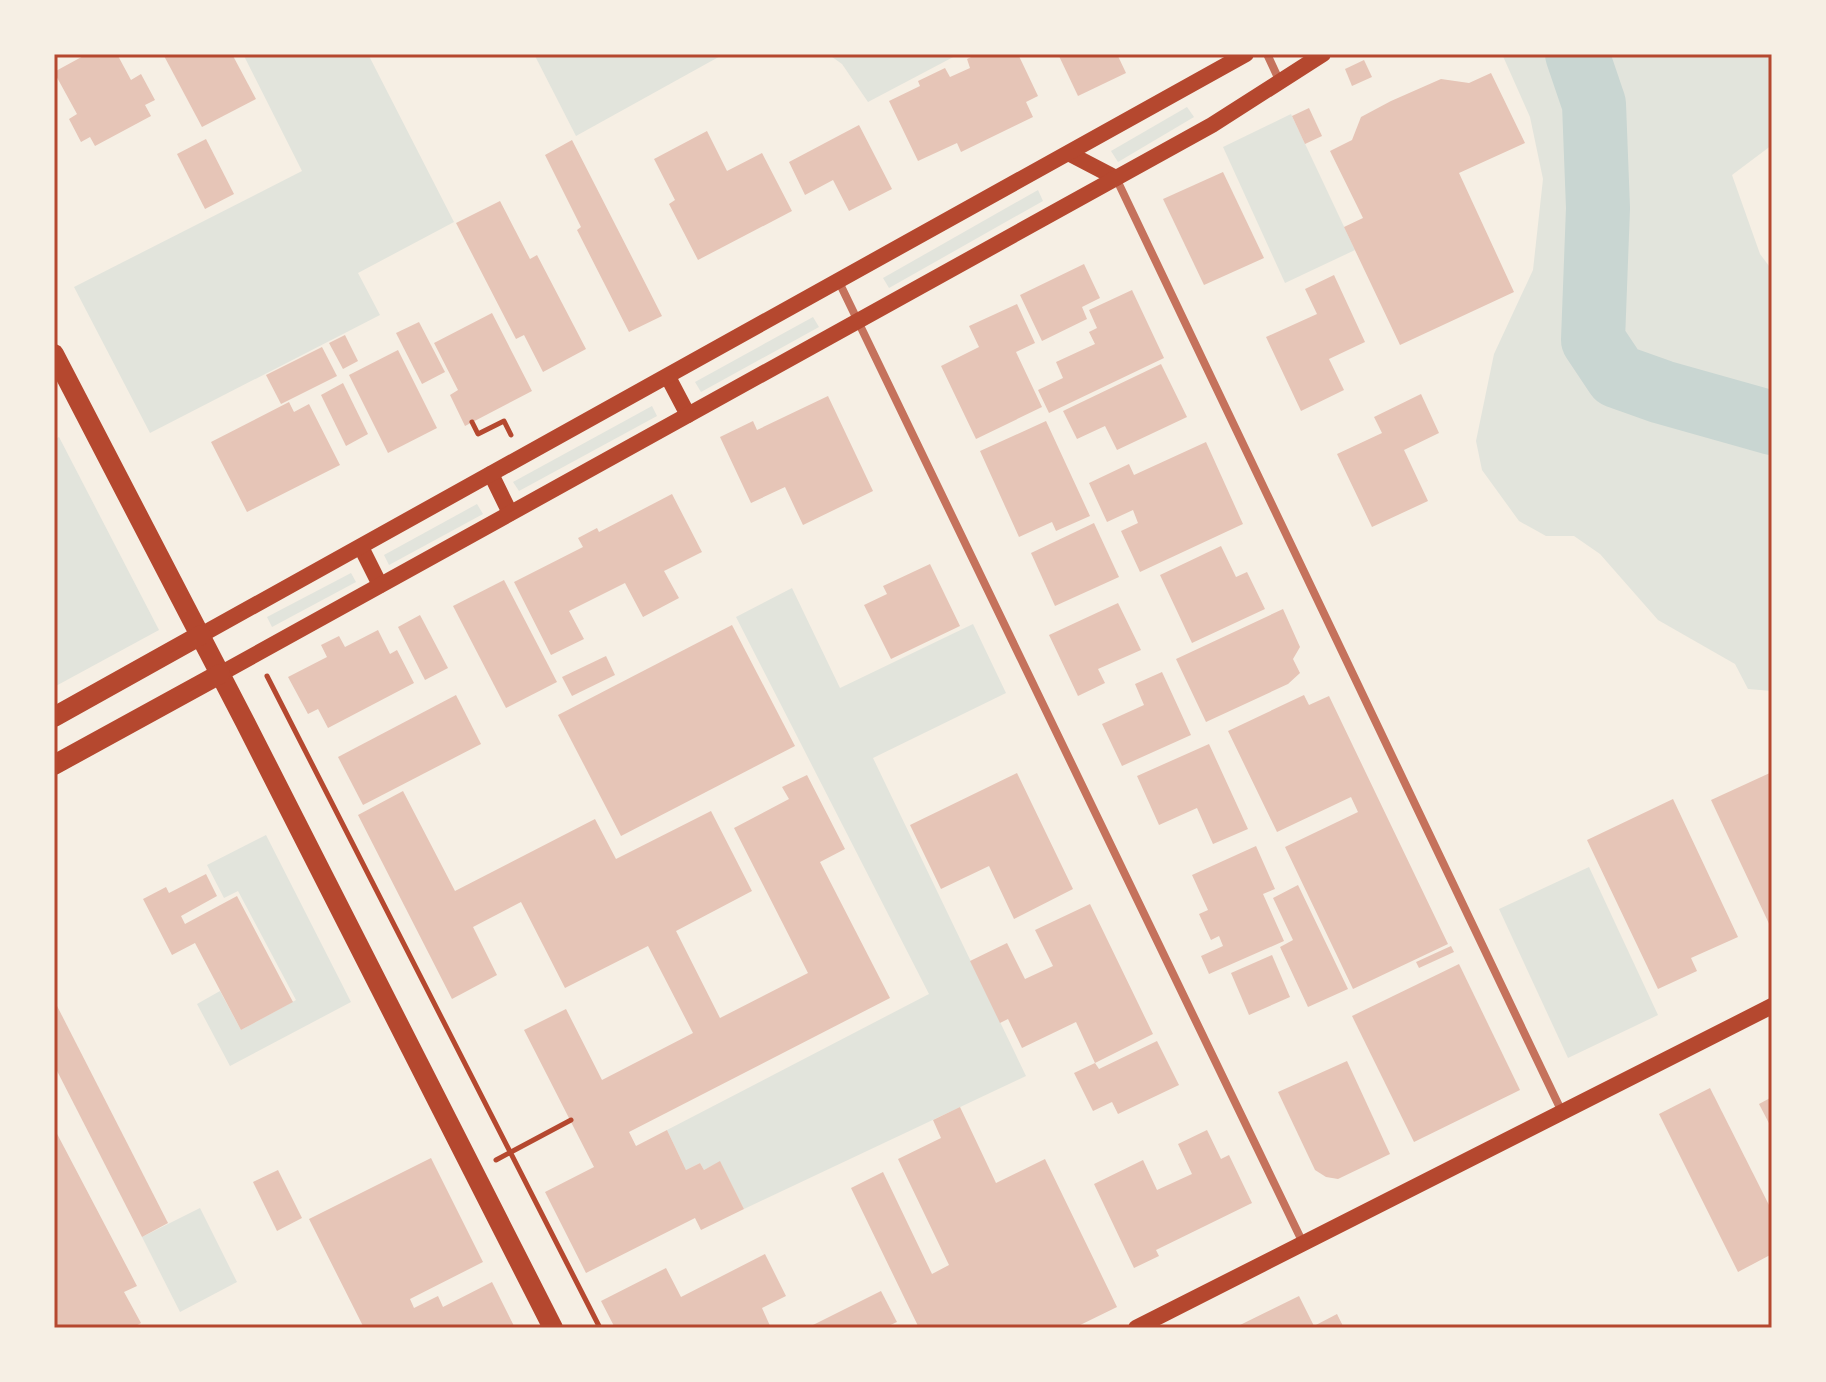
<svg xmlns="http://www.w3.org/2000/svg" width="1826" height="1382" font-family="Cabin,sans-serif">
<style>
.green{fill:#e2e4dc}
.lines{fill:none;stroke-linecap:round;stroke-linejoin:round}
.river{stroke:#c9d6d2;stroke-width:64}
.building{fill:#e6c5b7}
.path{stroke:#b5482f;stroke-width:5}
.minor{stroke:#c5725c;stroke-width:8}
.secondary{stroke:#b5482f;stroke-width:16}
.primary{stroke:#b5482f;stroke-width:20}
.neatline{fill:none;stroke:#b5482f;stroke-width:3}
</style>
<rect width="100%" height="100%" fill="#f6efe4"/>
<g class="green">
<polygon points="243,54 368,54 454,222 358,273 380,315 150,433 74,287 302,171"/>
<polygon points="534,54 724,54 576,136"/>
<polygon points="828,54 959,54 868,102 842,64"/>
<polygon points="1502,54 1772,54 1772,145 1732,175 1760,254 1772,270 1772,691 1748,689 1735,664 1658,620 1600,554 1574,536 1546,536 1519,521 1482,470 1476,441 1494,354 1533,270 1543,179 1530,117"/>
<polygon points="1187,107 1194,117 1118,162 1111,151"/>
<polygon points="1291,114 1355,250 1285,283 1223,147"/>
<polygon points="1038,190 1043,201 889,288 883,278"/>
<polygon points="813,317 819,327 701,392 695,382"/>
<polygon points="652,406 657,416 519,491 513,482"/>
<polygon points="59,437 159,630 54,687 54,440"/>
<polygon points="477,504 483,514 389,565 384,555"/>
<polygon points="351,573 356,582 272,627 267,617"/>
<polygon points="792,588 840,688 973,624 1006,693 873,758 1026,1076 744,1209 720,1162 704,1170 700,1163 686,1170 667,1130 929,994 736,617"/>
<polygon points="266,835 351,1002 230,1066 197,1004 220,991 241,1030 296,1000 238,891 224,898 207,865"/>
<polygon points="1589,867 1658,1015 1568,1058 1499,909"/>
<polygon points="200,1208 237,1282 180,1312 142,1237"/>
</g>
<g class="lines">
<polyline class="river" points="1577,54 1594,104 1598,208 1593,340 1617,376 1662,392 1772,423"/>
</g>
<g class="building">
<polygon points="87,54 117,54 131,80 141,74 155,100 145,105 151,116 95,146 90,137 81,142 69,119 77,114 54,72"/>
<polygon points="163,54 232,54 256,99 202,127"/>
<polygon points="977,54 1018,54 1038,96 1026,102 1033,117 961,152 957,143 918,161 889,101 920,86 918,81 945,68 950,77 970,68 967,59"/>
<polygon points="1058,54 1117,54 1126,73 1078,96"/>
<polygon points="1364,60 1372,77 1352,86 1345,69"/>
<polygon points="1491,73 1525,143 1459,173 1514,292 1400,345 1344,227 1363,218 1330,151 1352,140 1361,117 1391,101 1441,79 1469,83"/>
<polygon points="1309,108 1322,136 1305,144 1292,116"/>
<polygon points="859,125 892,189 849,211 833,180 805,195 789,162"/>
<polygon points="707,131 727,171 762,153 792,211 698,260 669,204 675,200 654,159"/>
<polygon points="206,139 234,194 205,209 177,154"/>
<polygon points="572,140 662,316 629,332 577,230 581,227 545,155"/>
<polygon points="1223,172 1264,258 1204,285 1163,199"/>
<polygon points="500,201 530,259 537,255 586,349 543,372 524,335 516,339 456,223"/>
<polygon points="1084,264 1100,298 1082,307 1087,319 1042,341 1020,295"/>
<polygon points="1334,275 1365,342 1329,359 1344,390 1301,411 1266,337 1317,314 1305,289"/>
<polygon points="1132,290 1164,358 1049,413 1038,390 1063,378 1056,362 1095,344 1089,332 1097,328 1089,310"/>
<polygon points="1017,304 1035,343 1016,352 1042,407 976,439 941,366 979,347 969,326"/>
<polygon points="492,313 532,391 465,426 450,395 458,390 434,343"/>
<polygon points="419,322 445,372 422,384 396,333"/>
<polygon points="345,335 358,361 343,369 329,343"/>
<polygon points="322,347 337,376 281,404 266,375"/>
<polygon points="398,350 437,428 388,453 349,375"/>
<polygon points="1161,364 1187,417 1117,450 1105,426 1077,439 1063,411"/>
<polygon points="343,383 368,434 346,446 321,395"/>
<polygon points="1421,394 1439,433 1404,450 1428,501 1372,527 1337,454 1382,433 1374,417"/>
<polygon points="828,396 873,491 803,525 785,487 751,503 720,437 753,421 757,430"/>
<polygon points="289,402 294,412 309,404 340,465 247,512 211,442"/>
<polygon points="1046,421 1090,516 1056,531 1052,522 1019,537 980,451"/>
<polygon points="1206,442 1243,524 1140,572 1121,531 1138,523 1133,510 1107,522 1089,483 1129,464 1134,475"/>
<polygon points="672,494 702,552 664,571 679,598 643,617 625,583 569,611 584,639 551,655 514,582 583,547 578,538 597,528 599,532"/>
<polygon points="1094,523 1119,577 1055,606 1031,553"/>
<polygon points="1221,546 1236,577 1247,572 1265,609 1192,643 1160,575"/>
<polygon points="930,564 960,626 891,659 864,605 887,594 883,586"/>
<polygon points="504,580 557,682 506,708 453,606"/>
<polygon points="1118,603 1141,650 1098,669 1105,683 1078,696 1049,635"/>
<polygon points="1283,609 1300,647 1293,659 1300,673 1288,684 1206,722 1176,659"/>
<polygon points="420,615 448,668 425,680 398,627"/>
<polygon points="732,625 795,746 621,836 558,715"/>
<polygon points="378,630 390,654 397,650 414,683 328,728 318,709 308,714 288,677 327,657 321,645 339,636 345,647"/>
<polygon points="606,656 615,675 572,696 562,677"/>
<polygon points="1162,672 1191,735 1122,766 1102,724 1144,705 1135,684"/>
<polygon points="456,695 481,744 363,805 338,757"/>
<polygon points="1304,695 1309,705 1329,696 1448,944 1353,989 1285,847 1358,812 1351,797 1277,832 1228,731"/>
<polygon points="1209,744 1248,829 1213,844 1197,808 1159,825 1137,776"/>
<polygon points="1772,772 1772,930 1711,800"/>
<polygon points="1017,773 1073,889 1014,919 989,866 941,889 910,825"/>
<polygon points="807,775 845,849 820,862 890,998 629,1132 636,1146 667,1130 686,1170 700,1163 704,1170 720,1161 744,1209 701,1230 695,1218 586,1273 545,1192 594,1167 524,1030 566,1009 602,1080 693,1033 648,946 565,988 521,902 473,927 497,975 452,999 358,815 403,791 455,891 595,819 616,859 711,811 752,891 676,931 720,1018 808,973 734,828 789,799 782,787"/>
<polygon points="1673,799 1738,937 1691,958 1697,971 1658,989 1587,840"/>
<polygon points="1256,846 1275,889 1263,894 1284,941 1209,974 1201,956 1223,946 1219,936 1211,940 1199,914 1208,910 1192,875"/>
<polygon points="206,874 217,896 181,916 185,924 237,896 293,1002 241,1030 195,943 172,955 143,899 166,887 169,893"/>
<polygon points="1298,885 1348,989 1308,1007 1280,947 1293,940 1273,898"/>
<polygon points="1090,904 1153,1034 1095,1063 1076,1022 1022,1048 1008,1019 1000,1023 970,961 1007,943 1025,979 1053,966 1035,930"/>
<polygon points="1451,946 1454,952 1419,968 1416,962"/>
<polygon points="1272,955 1290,997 1249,1015 1231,973"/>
<polygon points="1459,964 1520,1090 1414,1142 1352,1016"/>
<polygon points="54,1000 168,1223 142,1237 54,1065"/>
<polygon points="1157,1041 1179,1085 1118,1114 1112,1102 1093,1111 1074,1073 1095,1063 1099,1069"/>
<polygon points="1347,1061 1390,1154 1338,1179 1326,1177 1315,1170 1278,1092"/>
<polygon points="1710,1088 1772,1211 1772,1254 1738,1272 1659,1114"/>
<polygon points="1772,1097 1772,1129 1759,1104"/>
<polygon points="960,1107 996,1183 1045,1159 1117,1307 1074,1328 919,1328 851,1188 883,1172 932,1274 949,1265 898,1159 941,1138 933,1120"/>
<polygon points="54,1128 137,1286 124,1292 141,1323 132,1328 54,1328"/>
<polygon points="1207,1130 1221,1159 1229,1155 1252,1203 1156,1250 1159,1256 1134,1268 1094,1184 1143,1160 1157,1190 1192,1174 1178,1144"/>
<polygon points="431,1158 483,1262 410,1299 414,1308 438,1296 443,1307 492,1282 515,1328 364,1328 309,1219"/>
<polygon points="278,1170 302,1218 277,1231 253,1182"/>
<polygon points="765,1254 786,1296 762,1308 771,1328 615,1328 601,1301 666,1268 681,1297"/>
<polygon points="881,1291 897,1322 884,1328 807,1328"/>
<polygon points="1299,1296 1314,1326 1337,1314 1344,1328 1242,1328 1240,1325"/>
</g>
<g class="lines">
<g class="path">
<polyline points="472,422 478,434 504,421 511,435"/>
<polyline points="267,676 600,1328"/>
<polyline points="496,1160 571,1120"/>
</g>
<g class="minor">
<polyline points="1267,54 1280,82"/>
<polyline points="1116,178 1562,1112"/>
<polyline points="839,282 1303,1243"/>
</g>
<g class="secondary">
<polyline points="1070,154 1116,178"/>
<polyline points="668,377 688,415"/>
<polyline points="491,474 510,513"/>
<polyline points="361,547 380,585"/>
<polyline points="201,635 1246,54"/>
<polyline points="220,674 1212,125 1323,54"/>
<polyline points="1136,1328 1772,1006"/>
</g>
<g class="primary">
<polyline points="54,354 245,722 553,1328"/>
<polyline points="54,717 201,635"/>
<polyline points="54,765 220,674"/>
</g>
</g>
<rect width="1826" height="1382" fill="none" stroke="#f6efe4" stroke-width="112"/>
<rect x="56" y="56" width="1714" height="1270" class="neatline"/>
</svg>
